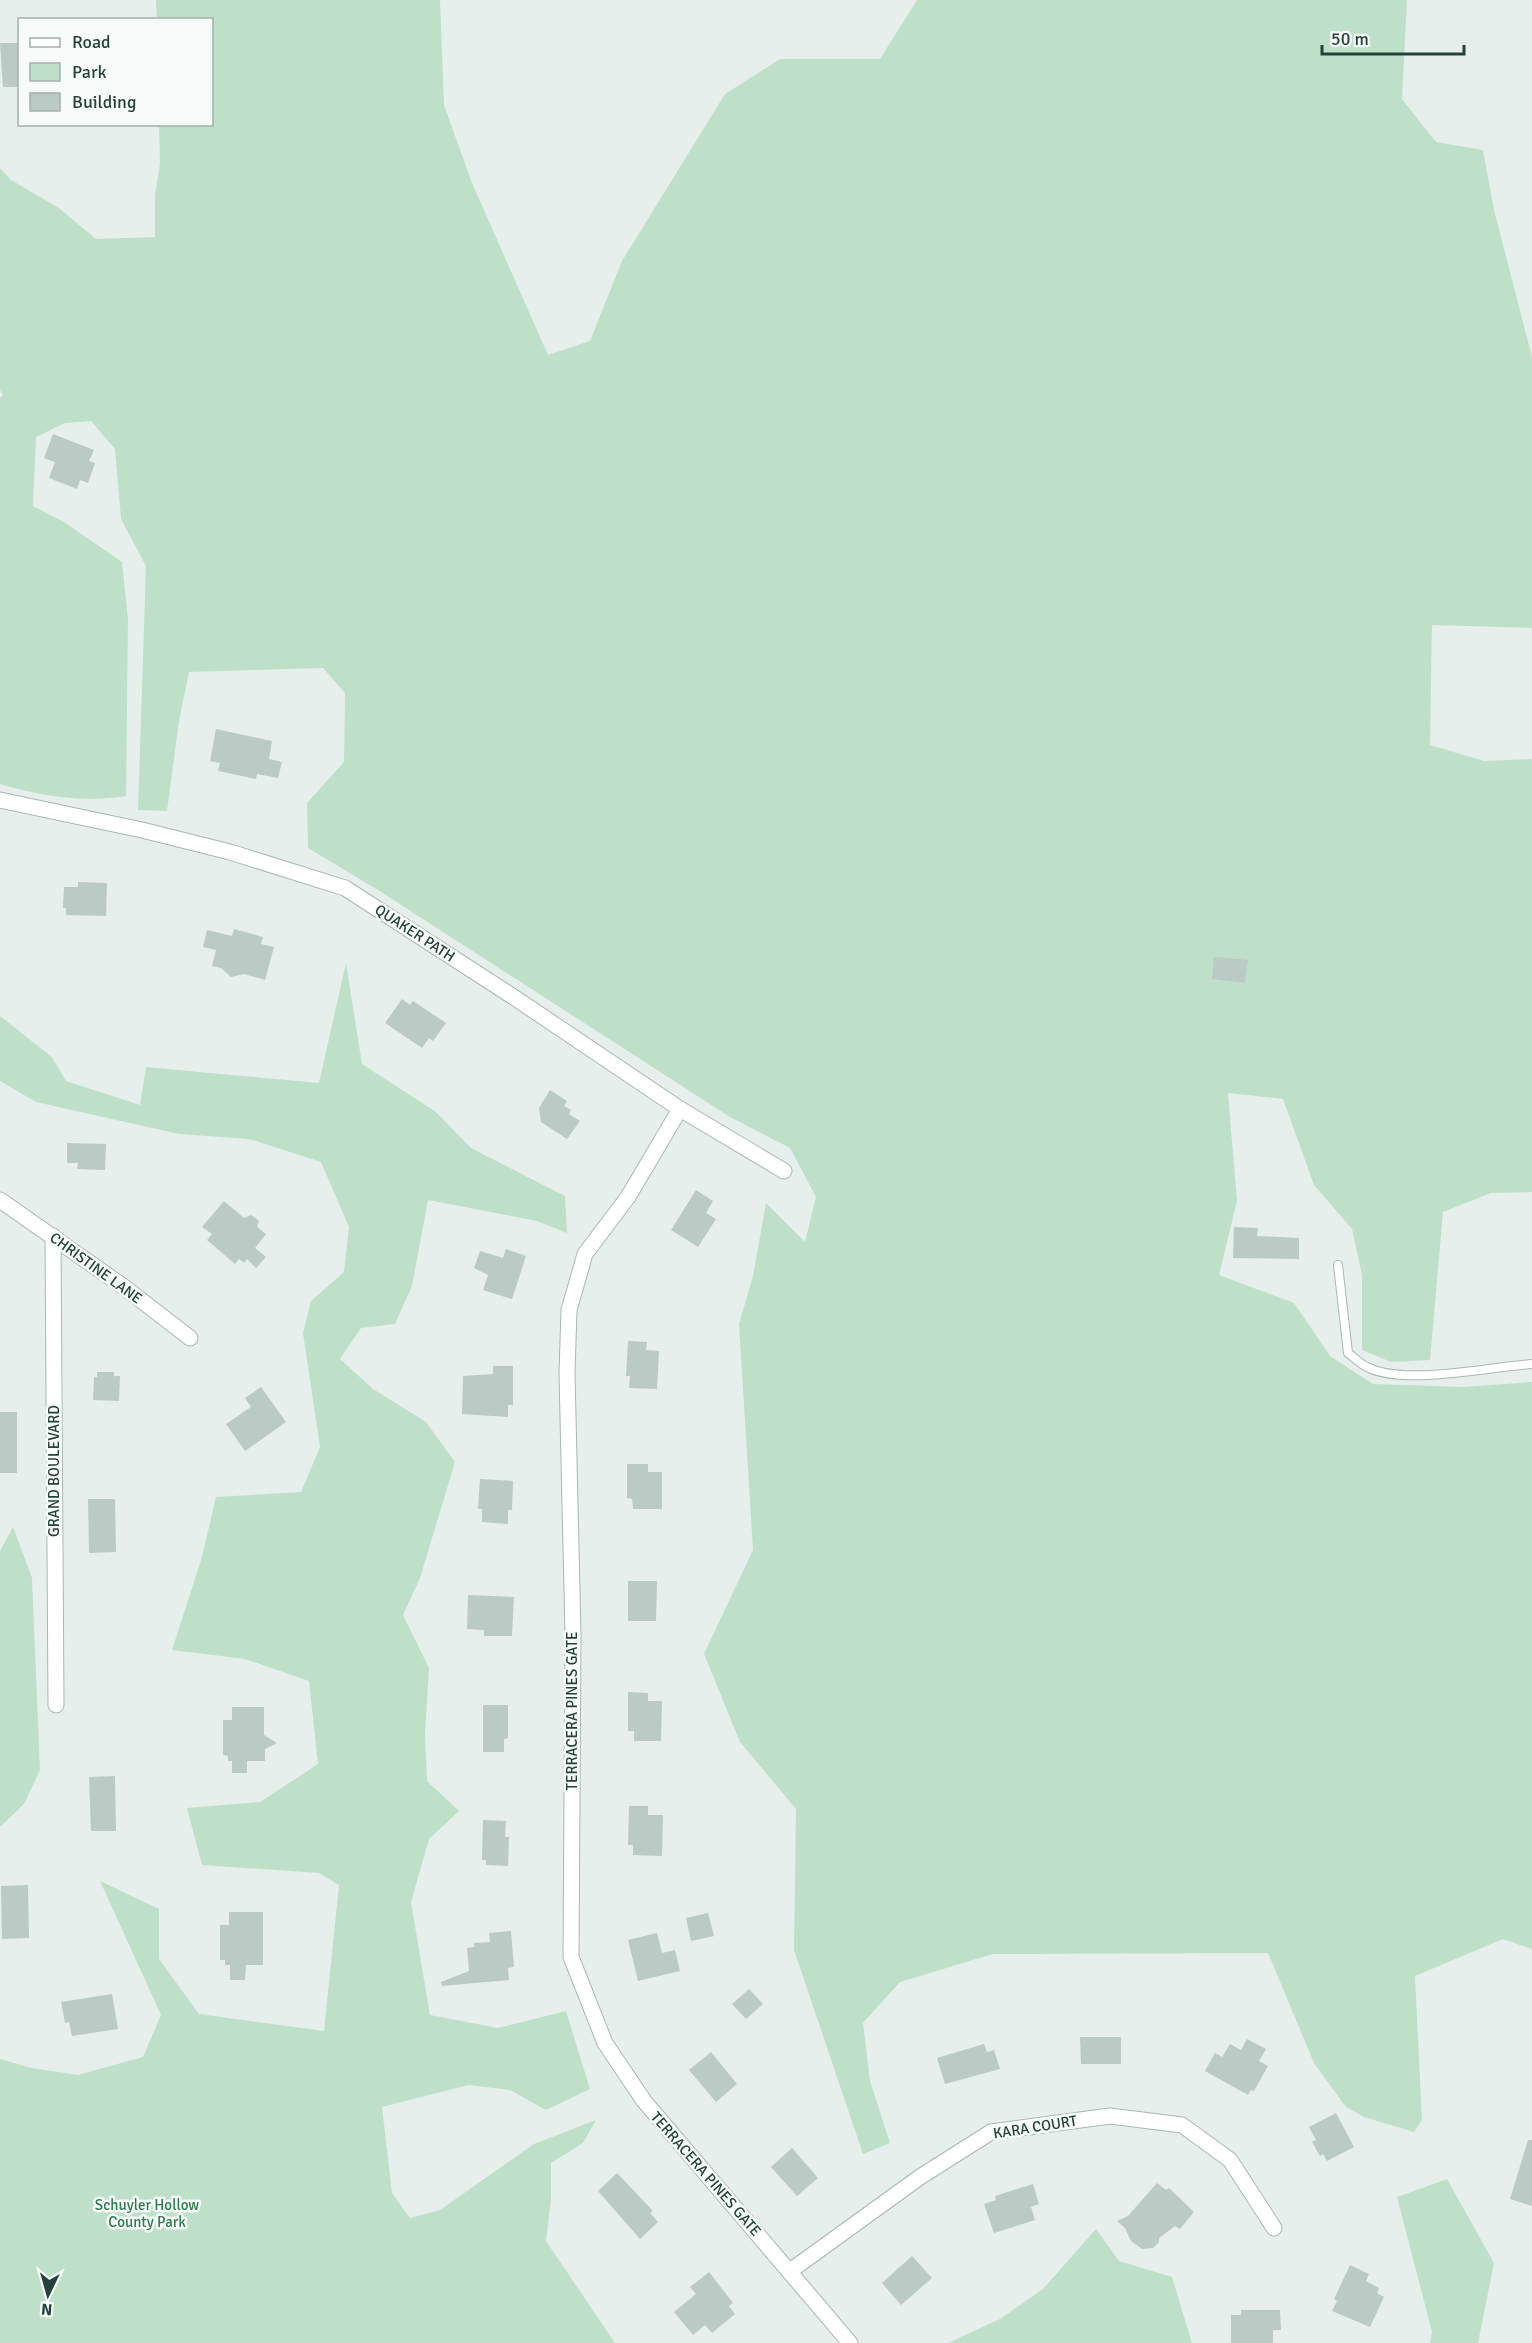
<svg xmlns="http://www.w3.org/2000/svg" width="1532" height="2343" font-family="Signika,sans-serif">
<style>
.green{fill:#bfe0c8}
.building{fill:#bbcac4}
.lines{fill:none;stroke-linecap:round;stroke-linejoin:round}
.lane-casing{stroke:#a8b8b2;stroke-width:10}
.street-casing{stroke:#a8b8b2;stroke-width:17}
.lane{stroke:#fff;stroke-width:8}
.street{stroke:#fff;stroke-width:15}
.labels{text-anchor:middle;stroke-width:5;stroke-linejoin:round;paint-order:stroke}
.street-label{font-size:15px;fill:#24423a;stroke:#f7fbf9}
.park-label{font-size:15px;fill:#2d7a4b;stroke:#f7fbf9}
</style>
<rect width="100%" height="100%" fill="#e6efeb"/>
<g class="green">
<path d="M156 0H440L444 105 472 183 548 355 590 341 622 261 725 94 780 59H880L917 0H1407L1402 99 1436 142 1483 150 1494 210 1532 357V628L1432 625 1430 745 1484 761 1532 759V1192L1491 1193 1443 1212 1430 1360 1391 1362 1362 1350V1275L1352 1229 1314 1185 1283 1099 1228 1093 1237 1201 1219 1275 1294 1303 1330 1356 1373 1384 1463 1387 1532 1382V1949L1503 1939 1415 1976 1422 2120 1414 2132 1364 2117 1346 2107 1314 2063 1268 1953 993 1954 900 1982 863 2023 870 2081 890 2143 863 2154 794 1950 796 1809 740 1742 704 1654 753 1550 739 1324 753 1276 766 1203 805 1242 816 1197 790 1148 730 1117 378 890 308 848 307 803 344 762 345 693 323 668 189 672 179 721 167 811 138 810 146 566 121 519 115 449 91 421 65 423 36 437 33 506 64 522 122 562 128 619 126 796C84 803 40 796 0 784V398L3 395 0 390V168L11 180 59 208 96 239 155 237V195L160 164 159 125 212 124V20L157 19Z"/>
<polygon points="346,963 362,1064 436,1112 471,1148 565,1196 567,1233 537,1221 428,1200 412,1286 395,1324 361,1328 340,1359 373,1389 426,1422 455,1462 420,1578 403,1615 429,1668 425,1735 427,1781 459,1811 429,1839 411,1902 430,2015 498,2028 566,2011 590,2089 546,2110 510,2090 468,2085 382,2107 392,2193 410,2218 440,2210 534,2144 596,2120 583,2143 551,2163 551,2199 546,2241 615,2343 0,2343 0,2059 32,2068 78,2075 143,2057 161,2015 100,1881 159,1909 159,1959 199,2014 324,2031 339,1885 319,1873 202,1865 187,1808 260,1802 318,1764 309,1681 245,1659 172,1650 202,1557 216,1497 301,1492 320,1447 303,1333 311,1301 344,1272 349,1227 321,1162 249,1139 179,1134 36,1102 0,1081 0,1016 52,1057 66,1081 140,1105 146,1067 319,1083"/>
<polygon points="13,1527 32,1578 40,1770 24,1804 0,1827 0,1551"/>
<polygon points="1447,2179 1494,2263 1478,2343 1430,2343 1432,2332 1397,2197"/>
<polygon points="1096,2229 1119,2261 1172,2277 1192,2343 948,2343 1000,2319 1043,2289"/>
</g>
<g class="building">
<polygon points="0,43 20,43 20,87 3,87"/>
<polygon points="53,434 94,450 89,461 95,463 88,483 80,480 77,489 49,478 55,462 44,458"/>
<polygon points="216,729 272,741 269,759 282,762 278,778 257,774 256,779 218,771 220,763 210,761"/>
<polygon points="78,882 107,883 106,916 66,915 66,908 63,908 64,887 78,887"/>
<polygon points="234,929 263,937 261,944 274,947 265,980 244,974 231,977 221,968 212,966 216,950 203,947 207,930 232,936"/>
<polygon points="1214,957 1248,960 1245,983 1212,979"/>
<polygon points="402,999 410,1005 413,1001 446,1023 433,1041 429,1038 422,1048 385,1023"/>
<polygon points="550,1090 567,1101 564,1106 571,1110 569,1114 580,1121 567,1139 541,1122 539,1108"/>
<polygon points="67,1143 106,1144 105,1170 77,1169 78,1163 67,1163"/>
<polygon points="696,1190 713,1201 706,1213 716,1219 698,1247 671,1230"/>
<polygon points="224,1201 244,1218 251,1215 259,1221 257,1227 266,1234 255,1248 266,1257 256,1268 247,1259 244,1263 239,1259 235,1264 207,1240 212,1234 202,1227"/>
<polygon points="1234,1227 1258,1228 1257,1236 1299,1238 1299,1259 1233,1258"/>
<polygon points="506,1249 526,1256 512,1299 483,1290 488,1275 474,1268 480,1251 503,1258"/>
<polygon points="628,1341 647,1342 646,1350 659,1351 657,1389 629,1388 630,1376 626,1376"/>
<polygon points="493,1366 513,1366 513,1405 508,1405 508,1417 462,1414 463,1376 493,1374"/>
<polygon points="97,1372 114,1372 114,1376 120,1376 119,1401 93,1400 94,1377 97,1377"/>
<polygon points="261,1387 286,1422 245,1451 226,1424 251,1407 245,1398"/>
<rect x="0" y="1412" width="17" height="61"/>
<polygon points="627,1464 648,1464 648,1472 662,1472 662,1509 633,1509 632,1499 627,1498"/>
<polygon points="480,1479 513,1481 512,1510 508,1510 508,1524 482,1522 482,1509 478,1509"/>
<polygon points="88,1499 115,1499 116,1552 89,1553"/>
<polygon points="628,1581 657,1581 656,1621 628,1621"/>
<polygon points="468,1595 514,1597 512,1636 484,1636 484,1630 467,1629"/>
<polygon points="628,1692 648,1693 648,1701 662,1701 661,1741 634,1741 634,1731 628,1731"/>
<polygon points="483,1705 508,1705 508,1738 504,1739 504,1752 483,1752"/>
<polygon points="232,1707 264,1707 264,1735 277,1743 265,1749 265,1761 247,1761 247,1773 232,1773 232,1761 228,1761 228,1756 223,1755 223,1720 232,1720"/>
<polygon points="115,1776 116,1831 91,1831 89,1777"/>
<polygon points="629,1806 648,1806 648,1815 663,1815 662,1856 633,1855 633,1845 628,1845"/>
<polygon points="483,1820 506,1821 505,1837 509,1837 508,1866 486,1865 486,1860 482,1860"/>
<polygon points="28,1885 29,1938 2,1939 1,1886"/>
<polygon points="229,1912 263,1912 263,1965 246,1965 245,1980 230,1980 230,1965 225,1965 225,1960 220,1960 220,1925 229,1925"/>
<polygon points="708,1913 714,1936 691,1941 686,1918"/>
<polygon points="511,1931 514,1967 508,1968 509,1980 442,1986 441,1982 469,1971 467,1948 474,1947 474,1943 490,1942 489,1933"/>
<polygon points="657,1933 662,1953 675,1950 680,1971 638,1981 628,1940"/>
<polygon points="749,1989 763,2004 746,2019 732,2004"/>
<polygon points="112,1994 118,2029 72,2036 69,2022 65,2023 61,2002"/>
<polygon points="1080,2037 1121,2037 1121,2064 1081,2064"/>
<polygon points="1247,2039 1266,2049 1259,2061 1268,2066 1254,2091 1251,2090 1248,2095 1205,2071 1215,2053 1222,2057 1230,2044 1241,2050"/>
<polygon points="984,2044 987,2052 994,2050 1000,2069 945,2084 937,2058"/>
<polygon points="711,2052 737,2084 716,2102 689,2070"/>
<polygon points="1336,2113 1354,2147 1327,2161 1323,2154 1320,2156 1312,2142 1316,2140 1309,2127"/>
<polygon points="1528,2140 1532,2140 1532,2206 1510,2199"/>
<polygon points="792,2148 818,2178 797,2196 771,2167"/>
<polygon points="617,2173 653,2211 650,2213 658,2222 640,2239 598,2191"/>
<polygon points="1157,2183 1166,2190 1169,2188 1194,2212 1180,2229 1175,2226 1159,2238 1159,2242 1153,2248 1142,2249 1131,2241 1125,2228 1117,2221 1128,2216"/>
<polygon points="1033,2184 1039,2204 1031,2207 1035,2220 994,2233 984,2204 996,2200 995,2196"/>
<polygon points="912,2256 932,2278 901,2305 882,2283"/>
<polygon points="1350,2265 1369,2274 1366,2281 1379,2288 1377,2293 1384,2297 1370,2327 1332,2311 1337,2301 1334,2299"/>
<polygon points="709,2272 733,2303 729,2306 735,2314 712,2333 705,2325 693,2335 674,2312 696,2294 690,2287"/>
<polygon points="1241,2310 1280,2310 1281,2330 1273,2330 1273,2343 1231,2343 1231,2315 1241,2315"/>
</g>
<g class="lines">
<defs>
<path id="lane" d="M1338 1265 1348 1353C1354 1357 1360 1364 1367 1367 1404 1386 1489 1367 1532 1364"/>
<g id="street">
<polyline points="0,800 142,830 230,852 345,888 512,996 680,1109 784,1171"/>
<polyline points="680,1109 628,1197 585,1254 569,1310 567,1373 573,1634 571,1957 605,2043 644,2101 850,2343"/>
<polyline points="0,1200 124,1287 190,1338"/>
<polyline points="53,1236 56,1705"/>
<polyline points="790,2271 920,2177 991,2132 1110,2116 1182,2125 1230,2160 1274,2228"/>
</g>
</defs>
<use href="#lane" class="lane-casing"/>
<use href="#street" class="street-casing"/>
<use href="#lane" class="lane"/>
<use href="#street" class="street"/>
</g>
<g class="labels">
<g class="street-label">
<text transform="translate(415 933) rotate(33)" y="5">QUAKER PATH</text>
<text transform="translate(96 1268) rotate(36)" y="5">CHRISTINE LANE</text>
<text transform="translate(54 1471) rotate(-90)" y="5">GRAND BOULEVARD</text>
<text transform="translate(572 1711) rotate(-90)" y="5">TERRACERA PINES GATE</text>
<text transform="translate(1035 2127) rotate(-9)" y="5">KARA COURT</text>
<text transform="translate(706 2174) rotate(49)" y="5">TERRACERA PINES GATE</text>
</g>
<g class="park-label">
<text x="147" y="2210">Schuyler Hollow<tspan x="147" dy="17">County Park</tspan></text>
</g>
</g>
<rect x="18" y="18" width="195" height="108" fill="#f7fbf9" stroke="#a3b1ad" stroke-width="1.5"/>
<rect x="30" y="38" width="30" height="9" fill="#ffffff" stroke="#a3b1ad" stroke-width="1.5"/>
<text x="72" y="48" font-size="18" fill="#24423a">Road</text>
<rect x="30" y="63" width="30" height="18" fill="#bfe0c8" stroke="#a3b1ad" stroke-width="1.5"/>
<text x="72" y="78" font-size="18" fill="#24423a">Park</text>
<rect x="30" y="93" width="30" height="18" fill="#bbcac4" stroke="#a3b1ad" stroke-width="1.5"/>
<text x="72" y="108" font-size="18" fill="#24423a">Building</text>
<g transform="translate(48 2295) rotate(185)" stroke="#f7fbf9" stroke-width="4.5" paint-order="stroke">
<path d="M0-4.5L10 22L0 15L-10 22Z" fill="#24423a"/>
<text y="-9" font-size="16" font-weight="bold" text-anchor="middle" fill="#24423a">N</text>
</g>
<path d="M1322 45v9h142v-9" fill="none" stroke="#24423a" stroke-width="3"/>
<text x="1331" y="45" font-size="18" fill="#24423a" stroke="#f7fbf9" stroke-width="4.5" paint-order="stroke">50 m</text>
</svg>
